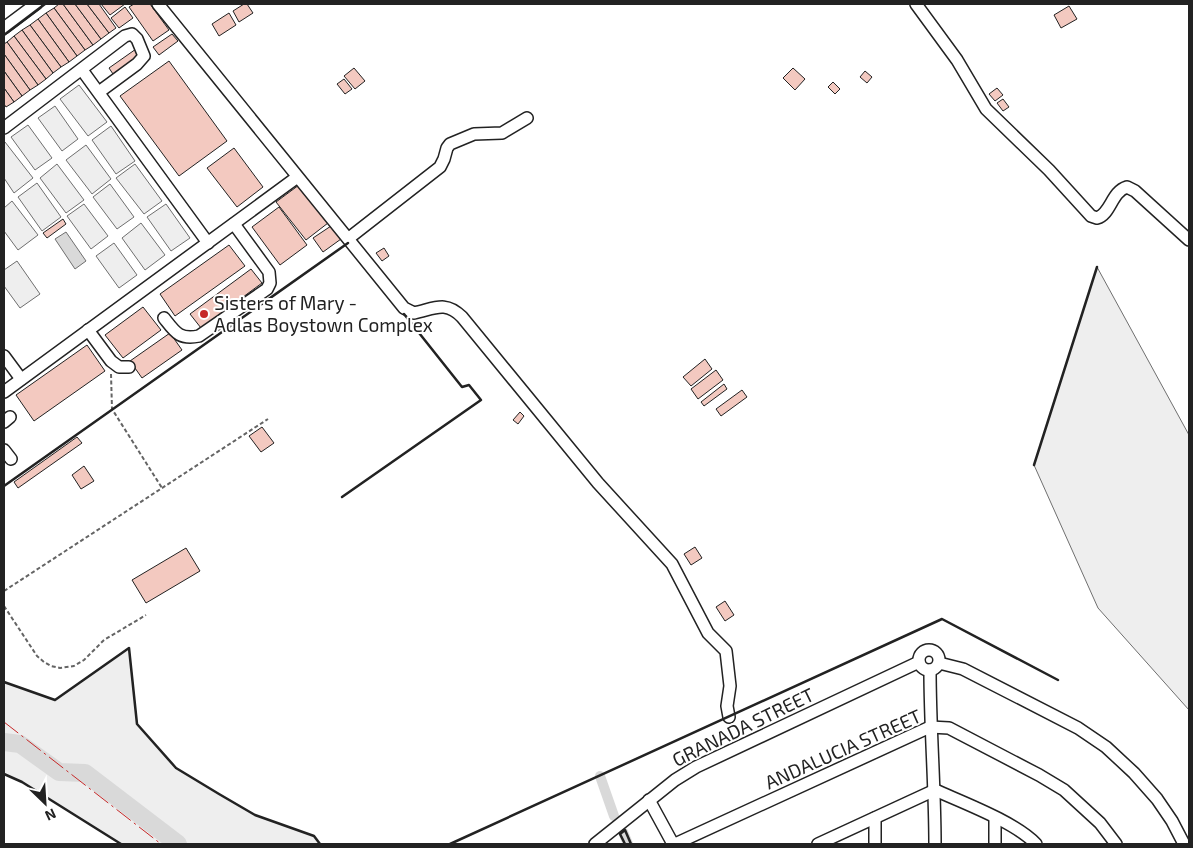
<svg xmlns="http://www.w3.org/2000/svg" width="1193" height="848" font-family="'Exo 2',sans-serif">
<style>
.green{fill:#eee;stroke:#6f6f6f}
.water{fill:#d9d9d9;stroke:#6f6f6f}
.lines{fill:none;stroke-linecap:round;stroke-linejoin:round}
.canal{stroke:#d9d9d9;stroke-width:10}
.river{stroke:#d9d9d9;stroke-width:18}
.building{fill:#f3c9c0;stroke:#222}
.minor-casing{stroke:#222;stroke-width:14}
.path{stroke:#646464;stroke-width:2;stroke-dasharray:4 2.5;stroke-linecap:butt}
.minor{stroke:#fff;stroke-width:11}
.wall{stroke:#222;stroke-width:2.5}
.power{stroke:#c62828;stroke-width:1;stroke-dasharray:18 4 2.5 4;stroke-linecap:butt}
.poi-dot{fill:#c62828;stroke:#fff;stroke-width:2}
.labels{text-anchor:middle;stroke-width:4;stroke-linejoin:round;paint-order:stroke}
.poi-label{font-size:19px;fill:#222;stroke:#fff;text-anchor:start}
.street-label{font-size:19px;fill:#222;stroke:#fff}
</style>
<rect width="100%" height="100%" fill="#fff"/>
<g class="green">
<polygon points="79,85 107,122 88,136 60,99"/>
<polygon points="55,106 78,139 62,151 38,118"/>
<polygon points="28,125 52,158 35,170 11,137"/>
<polygon points="111,126 135,161 116,174 92,140"/>
<polygon points="5,142 33,178 14,193 4,178 4,143"/>
<polygon points="86,145 111,179 92,194 66,160"/>
<polygon points="57,164 84,200 66,213 40,178"/>
<polygon points="135,164 162,201 144,214 116,178"/>
<polygon points="37,183 61,217 42,231 18,197"/>
<polygon points="110,184 134,217 117,229 93,197"/>
<polygon points="12,201 38,235 18,250 4,231 4,208"/>
<polygon points="84,204 108,236 91,249 67,216"/>
<polygon points="166,204 190,238 171,251 147,217"/>
<polygon points="141,223 165,255 145,270 122,238"/>
<polygon points="114,243 137,275 119,288 96,256"/>
<polygon points="17,261 40,294 20,308 4,286 4,270"/>
<polygon points="1097,267 1189,435 1189,710 1098,608 1034,465"/>
<polygon points="129,648 137,724 176,768 219,794 255,815 314,836 320,844 121,844 22,782 4,774 4,682 55,700"/>
</g>
<polygon class="water" points="66,232 86,261 75,269 55,239"/>
<g class="lines">
<g class="canal">
<polyline points="600,776 614,816"/>
<polyline points="623,832 628,844"/>
</g>
<polyline class="river" points="4,742 20,744 59,772 85,773 178,844"/>
</g>
<g class="building">
<polygon points="59,4 63,4 93,45 85,50 54,8"/>
<polygon points="63,4 75,4 101,39 93,45"/>
<polygon points="75,4 87,4 109,33 101,39"/>
<polygon points="87,4 99,4 116,28 109,33"/>
<polygon points="101,4 125,4 110,15"/>
<polygon points="134,4 150,4 169,30 153,41 129,7"/>
<polygon points="244,4 247,4 253,13 239,22 233,11"/>
<polygon points="1069,6 1077,19 1061,28 1054,15"/>
<polygon points="125,7 133,18 119,28 111,18"/>
<polygon points="54,8 85,50 77,56 46,13"/>
<polygon points="46,13 77,56 69,62 38,19"/>
<polygon points="229,13 236,25 219,36 212,24"/>
<polygon points="38,19 69,62 61,67 30,25"/>
<polygon points="30,25 61,67 53,73 22,30"/>
<polygon points="22,30 53,73 46,79 14,36"/>
<polygon points="172,34 178,41 159,55 153,47"/>
<polygon points="14,36 46,79 38,85 7,42"/>
<polygon points="7,42 38,85 30,90 4,54 4,44"/>
<polygon points="136,49 141,55 113,74 109,68"/>
<polygon points="4,54 30,90 22,96 4,71"/>
<polygon points="169,61 227,141 179,176 120,96"/>
<polygon points="354,68 365,81 355,89 344,76"/>
<polygon points="793,68 805,79 795,90 783,78"/>
<polygon points="4,71 22,96 14,102 4,88"/>
<polygon points="865,71 872,77 867,83 860,77"/>
<polygon points="344,79 352,89 345,94 337,84"/>
<polygon points="833,82 840,89 835,94 828,87"/>
<polygon points="4,88 14,102 6,107 4,104"/>
<polygon points="997,88 1003,95 995,101 989,94"/>
<polygon points="1003,99 1009,107 1003,111 997,103"/>
<polygon points="234,148 263,187 237,207 207,168"/>
<polygon points="299,185 328,223 306,240 276,202"/>
<polygon points="279,207 307,245 280,265 252,227"/>
<polygon points="63,219 66,224 47,238 43,233"/>
<polygon points="331,226 341,239 323,252 313,238"/>
<polygon points="229,245 245,266 175,316 160,294"/>
<polygon points="384,248 389,256 382,261 376,253"/>
<polygon points="251,269 262,283 201,328 190,314"/>
<polygon points="143,307 161,330 123,358 105,335"/>
<polygon points="170,333 182,350 142,378 130,361"/>
<polygon points="87,345 105,371 34,421 16,395"/>
<polygon points="705,359 712,369 691,386 683,377"/>
<polygon points="716,370 723,380 698,399 691,389"/>
<polygon points="724,384 727,389 704,406 701,402"/>
<polygon points="742,390 747,397 721,416 716,409"/>
<polygon points="520,412 524,416 518,424 513,420"/>
<polygon points="262,427 274,443 261,452 249,436"/>
<polygon points="77,437 82,443 18,488 14,482"/>
<polygon points="84,466 94,481 81,489 72,475"/>
<polygon points="695,547 702,558 691,565 684,554"/>
<polygon points="186,548 200,571 146,603 132,580"/>
<polygon points="725,601 734,615 725,621 716,607"/>
</g>
<g class="lines">
<defs>
<g id="minor">
<path d="M158 4 404 308 414 313C434 309 445 300 462 317L598 483 672 564 708 633 726 651 730 686 727 706 729 717"/>
<path d="M916 4 957 60 986 109 1049 170 1091 216 1097 218C1111 214 1111 192 1127 187L1135 191 1189 240"/>
<polyline points="4,28 36,4"/>
<polyline points="82,70 208,243"/>
<polyline points="4,128 125,36 132,34 137,39 144,56 137,64 99,92"/>
<polyline points="349,238 440,167 444,159 447,148 450,144 474,134 502,133 527,118"/>
<path d="M164 318C175 332 179 340 199 336L267 289 270 283 269 272 234 224"/>
<polyline points="88,330 111,361 119,367 129,367"/>
<polyline points="4,356 21,379"/>
<polyline points="4,392 296,178"/>
<polyline points="4,422 10,417"/>
<polyline points="4,450 11,459"/>
<circle cx="929" cy="660" r="10"/>
<polyline points="939,663 963,669 1078,728 1106,747 1134,773 1157,799 1172,821 1184,844"/>
<path d="M930 670C930 728 935 786 935 844"/>
<polyline points="649,800 673,844"/>
<polyline points="875,818 875,844"/>
<polyline points="995,818 995,844"/>
<polyline points="595,844 675,780 696,767 919,662"/>
<polyline points="675,844 930,727 949,728 1039,775 1064,790 1100,823 1116,844"/>
<path d="M818 844 935 790C964 803 1015 822 1036 844"/>
</g>
</defs>
<use href="#minor" class="minor-casing"/>
<g class="path">
<polyline points="111,374 112,409 162,488"/>
<polyline points="4,591 268,419"/>
<polyline points="4,606 37,656 44,662 51,666 60,668 74,666 84,660 104,640 146,615"/>
</g>
<use href="#minor" class="minor"/>
<g class="wall">
<polyline points="4,35 45,4"/>
<polyline points="1034,465 1097,267"/>
<polyline points="4,486 348,243"/>
<polyline points="342,497 481,400 469,385 462,387 404,314"/>
<polyline points="4,682 55,700 129,648 137,724 176,768 219,794 255,815 314,836 320,844"/>
<polyline points="4,774 22,782 121,844"/>
<polyline points="450,844 942,619 1058,680"/>
<polyline points="625,844 620,834 625,830 631,844"/>
</g>
<polyline class="power" points="4,722 161,844"/>
</g>
<circle class="poi-dot" cx="204" cy="314" r="5"/>
<g class="labels">
<g class="poi-label">
<text x="214" y="310">Sisters of Mary -<tspan x="214" dy="22">Adlas Boystown Complex</tspan></text>
</g>
<g class="street-label">
<text transform="translate(743 727) rotate(-26)" y="7">GRANADA STREET</text>
<text transform="translate(843 749) rotate(-24)" y="7">ANDALUCIA STREET</text>
</g>
</g>
<rect width="1193" height="848" fill="none" stroke="#222222" stroke-width="10"/>
<g transform="translate(45 803) rotate(155)" stroke="#ffffff" stroke-width="4" paint-order="stroke">
<path d="M0-4L9 19L0 12L-9 19Z" fill="#222222"/>
<text y="-8" font-size="14" font-weight="bold" text-anchor="middle" fill="#222222">N</text>
</g>
</svg>
